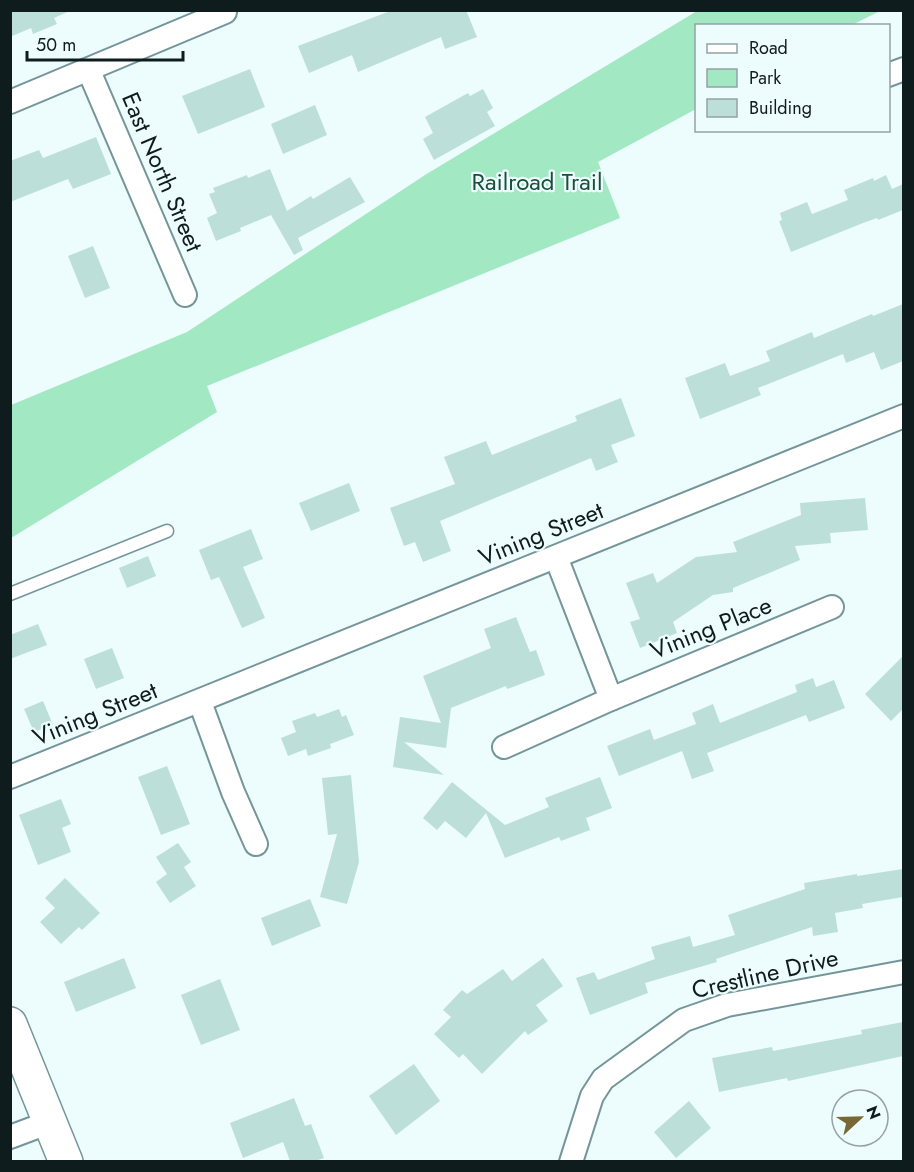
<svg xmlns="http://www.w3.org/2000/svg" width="914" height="1172" font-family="Jost,sans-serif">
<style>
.green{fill:#a2e8c2}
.building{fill:#bce0d9}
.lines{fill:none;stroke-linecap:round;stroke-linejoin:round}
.lane-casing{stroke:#74969a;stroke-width:15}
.street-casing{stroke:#74969a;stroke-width:26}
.secondary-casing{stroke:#74969a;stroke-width:36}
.lane{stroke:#fff;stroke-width:12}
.street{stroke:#fff;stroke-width:22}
.secondary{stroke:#fff;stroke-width:33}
.labels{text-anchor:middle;stroke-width:4.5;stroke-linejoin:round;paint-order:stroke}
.street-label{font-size:24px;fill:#0e1c1e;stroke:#edfcfd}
.park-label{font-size:24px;fill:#1a5038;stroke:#edfcfd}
</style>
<rect width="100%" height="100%" fill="#edfcfd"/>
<polygon class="green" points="697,11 880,11 852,25 696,26 696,109 598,162 620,218 207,386 217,412 11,538 11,405 187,332 425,175"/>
<g class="building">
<polygon points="10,10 72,10 54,18 57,24 33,34 31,28 10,37"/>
<polygon points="393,10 466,10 477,37 445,49 441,37 358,72 352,55 309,73 298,46"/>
<polygon points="250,69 265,107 198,134 182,96"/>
<polygon points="483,89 493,108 487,112 495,126 434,160 423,139 433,133 425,117 468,93 470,96"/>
<polygon points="315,105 327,135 283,154 271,124"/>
<polygon points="96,137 111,174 73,189 68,179 10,202 10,161 39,150 43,158"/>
<polygon points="270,169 287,211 311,196 313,199 350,177 365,202 298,238 303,250 294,255 271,215 240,228 241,231 216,241 207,218 217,213 209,194 215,192 213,188 247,175 248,178"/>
<polygon points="886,175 892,189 903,184 903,210 878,220 877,218 863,223 791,252 779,221 782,220 780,213 807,202 812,214 848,200 844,190 873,178 874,181"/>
<polygon points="93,246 110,288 85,298 68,256"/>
<polygon points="903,304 903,361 881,370 874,352 846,363 843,354 758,388 761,395 700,419 685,378 725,363 730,376 770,361 766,351 812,332 814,338 872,314 873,316"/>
<polygon points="621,398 635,436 611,445 618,462 596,471 591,458 440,521 451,551 423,562 415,542 404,546 390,508 455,484 444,457 486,441 492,455 577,421 575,416"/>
<polygon points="349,483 360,511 311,531 299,503"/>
<polygon points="865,498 868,530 830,533 831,543 795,546 800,560 733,588 733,592 713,595 673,622 677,633 640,648 630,622 640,619 626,583 653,573 657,583 696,557 737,552 733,542 801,515 800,503"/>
<polygon points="251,529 263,559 243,567 265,618 242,628 219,577 211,580 199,550"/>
<polygon points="148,556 156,576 127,588 119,568"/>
<polygon points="516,617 530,652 536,650 545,675 507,689 506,686 451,708 446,748 404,742 444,775 393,767 400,717 441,723 423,676 491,648 484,629"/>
<polygon points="38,624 47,645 10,659 10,635"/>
<polygon points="112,648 124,678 96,689 84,659"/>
<polygon points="903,656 903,709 891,721 865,694"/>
<polygon points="813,678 816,687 834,680 845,708 809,722 806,715 707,753 714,771 692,779 682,751 619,776 607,746 650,729 654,740 696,724 692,713 713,704 720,723 797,692 795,685"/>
<polygon points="43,701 53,725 34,732 24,709"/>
<polygon points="339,709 342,717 346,715 354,735 330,744 331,748 308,756 306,749 288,756 281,738 296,732 292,721 315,713 317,717"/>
<polygon points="167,766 190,824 161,835 138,777"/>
<polygon points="351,775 359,862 347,904 320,897 337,834 328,835 322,778"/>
<polygon points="600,777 612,808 586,818 590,830 561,841 559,837 505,858 486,813 466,838 445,821 437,830 423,818 452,782 505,825 549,807 545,798"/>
<polygon points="61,799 71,824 62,828 71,852 38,865 19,815"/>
<polygon points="178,843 191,862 184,867 196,886 170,903 156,882 167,874 156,857"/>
<polygon points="903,869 903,897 862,904 863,908 835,913 838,932 813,936 812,927 716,959 717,962 645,983 648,993 590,1015 576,978 594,972 598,980 655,959 651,947 690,936 693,947 735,935 728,915 805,889 804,883 857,874 857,876"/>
<polygon points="65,878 100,913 82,930 79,927 61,944 40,922 55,908 45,898"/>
<polygon points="310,899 321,926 272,946 261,918"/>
<polygon points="124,958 136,988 76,1012 64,982"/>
<polygon points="543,958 563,986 536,1005 548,1021 528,1035 525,1031 482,1074 463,1054 459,1058 434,1034 451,1017 443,1010 462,990 467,994 503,969 512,981"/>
<polygon points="220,979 240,1030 201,1045 181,995"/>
<polygon points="903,1022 903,1056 788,1081 787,1078 719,1092 712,1058 772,1047 773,1051 862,1034 861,1030"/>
<polygon points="414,1064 440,1101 396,1135 369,1096"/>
<polygon points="294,1098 305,1126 311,1124 324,1158 315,1161 290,1161 283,1142 243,1158 230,1123"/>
<polygon points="689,1101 711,1128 676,1158 654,1132"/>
</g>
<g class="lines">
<defs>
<polyline id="lane" points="10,594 167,531"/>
<g id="street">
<polyline points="89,71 185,295"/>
<polyline points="888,75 904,69"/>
<polyline points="10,102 225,12"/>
<polyline points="556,557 611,699"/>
<polyline points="200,702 233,792 256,844"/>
<polyline points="504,747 611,699 832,607"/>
<polyline points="10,777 904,416"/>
<polyline points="10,1137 50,1122"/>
<polyline points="571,1162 592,1096 603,1079 684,1020 727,1005 904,972"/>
</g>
<polyline id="secondary" points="10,1024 66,1162"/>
</defs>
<use href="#lane" class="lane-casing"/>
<use href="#street" class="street-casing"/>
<use href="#secondary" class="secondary-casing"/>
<use href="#lane" class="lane"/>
<use href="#street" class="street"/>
<use href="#secondary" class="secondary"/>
</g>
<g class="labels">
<g class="street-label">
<text transform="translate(162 172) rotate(67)" y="8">East North Street</text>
<text transform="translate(541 534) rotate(-22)" y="8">Vining Street</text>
<text transform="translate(711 628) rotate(-22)" y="8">Vining Place</text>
<text transform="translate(95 714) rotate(-22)" y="8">Vining Street</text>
<text transform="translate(765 974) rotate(-13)" y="8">Crestline Drive</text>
</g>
<g class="park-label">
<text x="537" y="190">Railroad Trail</text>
</g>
</g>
<rect width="914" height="1172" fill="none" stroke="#0e1c1e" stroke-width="24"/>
<rect x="695" y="24" width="195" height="108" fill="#edfcfd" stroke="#94a2a4" stroke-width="1.5"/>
<rect x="707" y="44" width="30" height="9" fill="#ffffff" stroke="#94a2a4" stroke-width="1.5"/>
<text x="749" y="54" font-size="18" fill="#0e1c1e">Road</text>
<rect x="707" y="69" width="30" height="18" fill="#a2e8c2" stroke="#94a2a4" stroke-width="1.5"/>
<text x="749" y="84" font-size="18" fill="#0e1c1e">Park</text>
<rect x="707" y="99" width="30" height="18" fill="#bce0d9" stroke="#94a2a4" stroke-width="1.5"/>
<text x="749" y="114" font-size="18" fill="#0e1c1e">Building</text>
<g transform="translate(860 1118) rotate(68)"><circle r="28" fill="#edfcfd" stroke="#94a2a4" stroke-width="1.5"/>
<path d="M0-4.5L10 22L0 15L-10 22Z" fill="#776835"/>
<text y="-9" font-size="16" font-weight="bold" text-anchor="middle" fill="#0e1c1e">N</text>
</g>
<path d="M27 51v9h156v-9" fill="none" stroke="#0e1c1e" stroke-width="3"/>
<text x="36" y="51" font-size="18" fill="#0e1c1e" stroke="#edfcfd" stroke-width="4.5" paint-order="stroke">50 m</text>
</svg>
